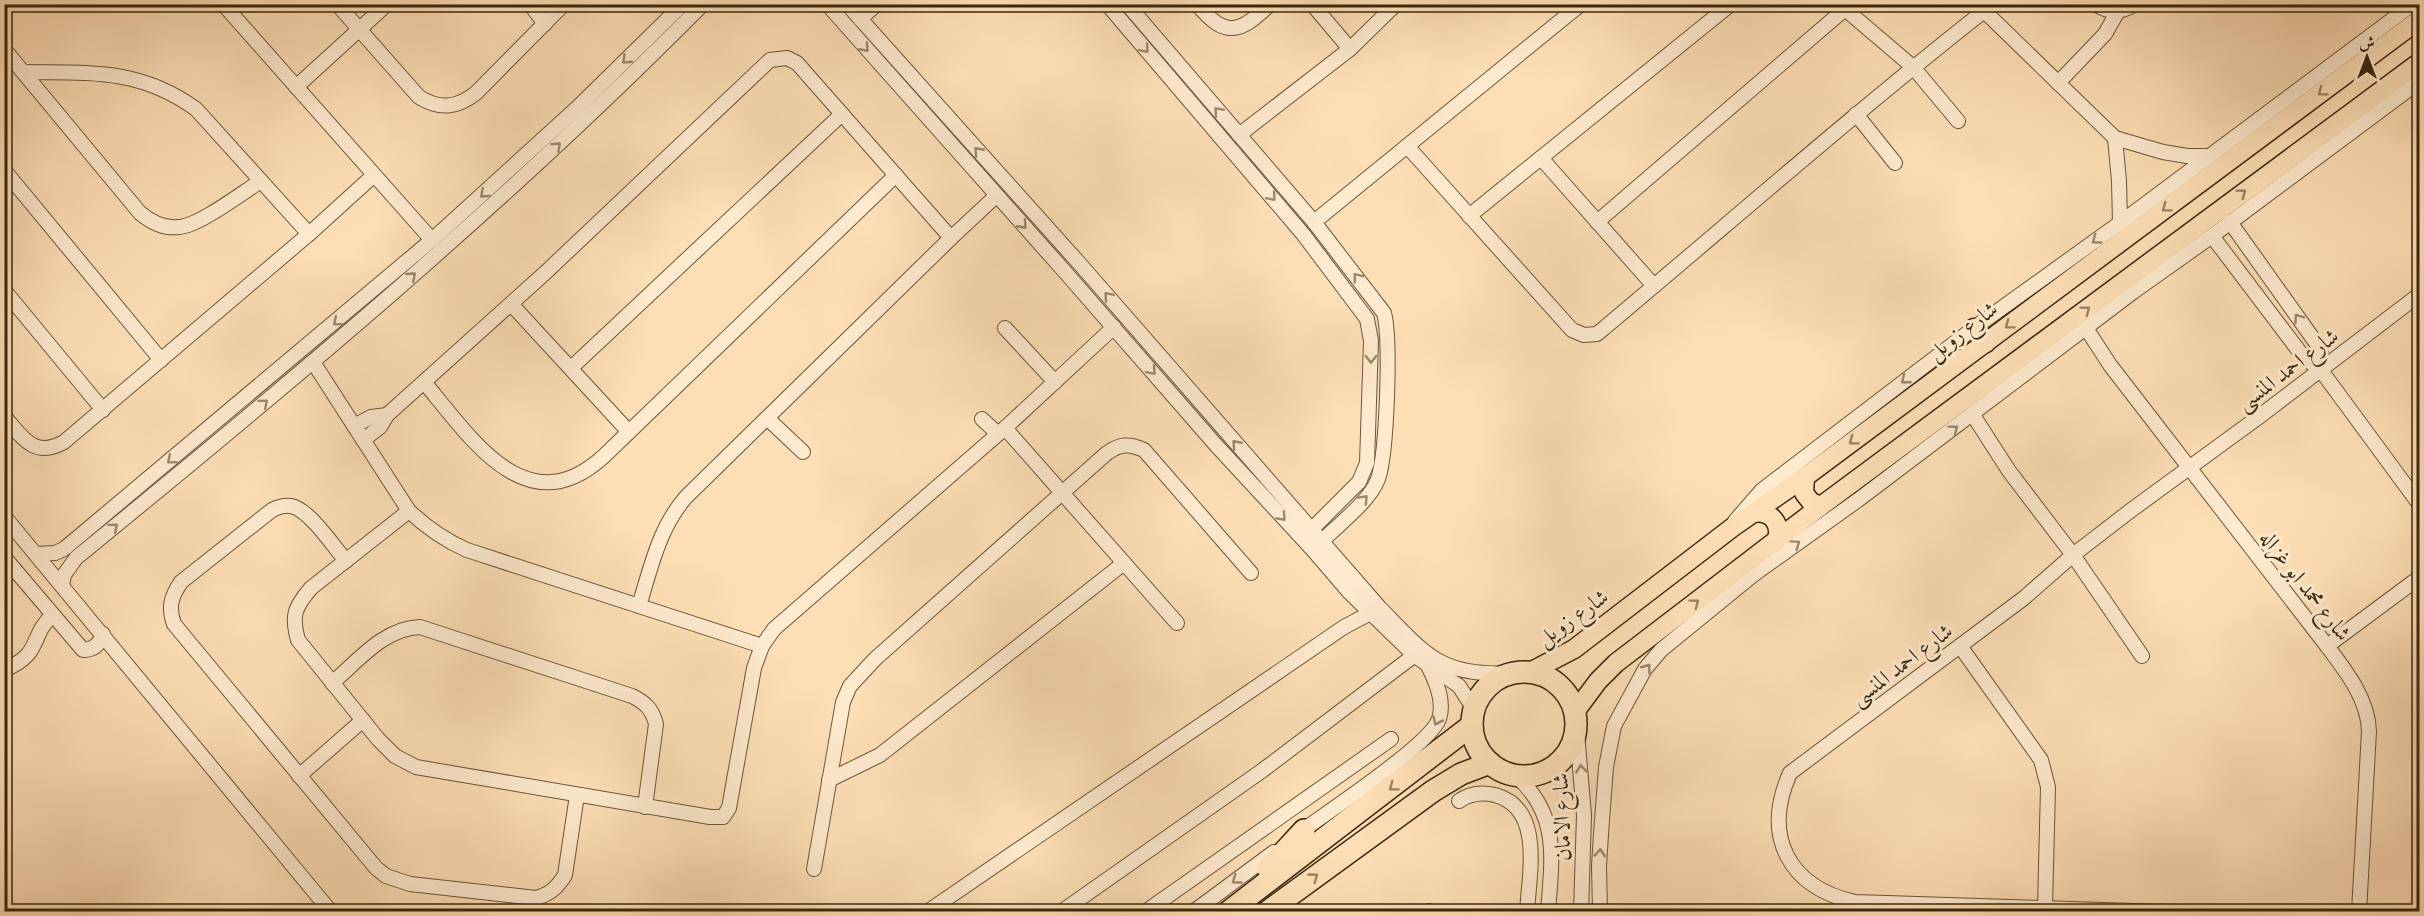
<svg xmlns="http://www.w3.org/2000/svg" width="2424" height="916" font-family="'Sorts Mill Goudy',Amiri,serif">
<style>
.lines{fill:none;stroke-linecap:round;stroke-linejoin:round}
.minor-casing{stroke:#6a5538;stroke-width:16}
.major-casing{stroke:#38270e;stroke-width:21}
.highway-casing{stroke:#38270e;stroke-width:24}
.minor{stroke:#feeacf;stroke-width:14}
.major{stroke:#fedfb5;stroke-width:18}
.highway{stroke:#fedfb5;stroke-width:21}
.oneway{stroke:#9b886e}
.oneway2{stroke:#9b8362}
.labels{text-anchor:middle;stroke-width:6;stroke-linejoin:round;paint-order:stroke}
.street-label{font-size:22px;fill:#38270e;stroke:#feeacf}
</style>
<rect width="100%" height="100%" fill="#fedfb5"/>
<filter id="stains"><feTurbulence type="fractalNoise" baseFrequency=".00333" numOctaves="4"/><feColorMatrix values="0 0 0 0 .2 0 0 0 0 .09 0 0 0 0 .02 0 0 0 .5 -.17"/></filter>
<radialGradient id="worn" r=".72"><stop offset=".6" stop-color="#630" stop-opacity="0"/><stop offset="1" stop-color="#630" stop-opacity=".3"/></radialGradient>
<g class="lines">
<defs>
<g id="minor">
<polyline points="223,4 432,240"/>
<path d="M337 4 419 97C440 110 457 108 476 93L564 4"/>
<polyline points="530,4 545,24"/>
<polyline points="827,4 1066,273 1215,444 1313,550 1349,592 1415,656 1459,686 1470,703 1473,714"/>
<path d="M847 4 1079 263 1380 608C1426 655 1441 677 1511 673"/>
<polyline points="1107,4 1303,234 1367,319 1371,341 1367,463 1359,482 1308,533"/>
<path d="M1127 4 1314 222 1384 313C1391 340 1387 453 1378 479 1370 501 1339 524 1323 540"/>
<path d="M1197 4C1225 39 1241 33 1270 4"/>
<polyline points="1312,4 1350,49"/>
<polyline points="1830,4 1845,9 1913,67 1958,121"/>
<polyline points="1977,4 2115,138 2163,152 2187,156 2210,156"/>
<path d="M2095 4C2108 13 2122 13 2135 4"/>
<polyline points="860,19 877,4"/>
<path d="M4 49 140 213C152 223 164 229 179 227 199 226 243 192 261 181"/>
<path d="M23 72C91 73 139 68 196 109L309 234"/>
<polyline points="2058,83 2105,34 2118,11"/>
<polyline points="296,87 387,4"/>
<polyline points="1856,114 1895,163"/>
<polyline points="1239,135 1350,49 1396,4"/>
<polyline points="2115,138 2119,181 2120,223"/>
<path d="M1407 146 1572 330 1584 335 1597 334C1726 226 1852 115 1984 11"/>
<polyline points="1541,158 1654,286"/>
<polyline points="4,170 161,360"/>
<polyline points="1469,216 1731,4"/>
<polyline points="1314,222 1581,4"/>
<polyline points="1597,222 1845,9"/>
<polyline points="2230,222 2319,347 2321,354 2320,369"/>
<polyline points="2212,236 2305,359 2320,369 2420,505"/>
<polyline points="4,290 103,410"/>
<polyline points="511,304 629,432"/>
<polyline points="1005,328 1055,382"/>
<path d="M2086 328 2110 365 2327 646C2346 671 2368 699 2369 731L2359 912"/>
<path d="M313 362 409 511C427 528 444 540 467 550L762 646"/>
<polyline points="571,368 842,114"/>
<path d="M424 382C471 438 527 527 604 456L896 175"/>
<polyline points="1973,415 2009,471 2073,555 2142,656"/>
<path d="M4 416C22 437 34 459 64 442L309 234 374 175"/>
<polyline points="767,418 803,452"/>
<polyline points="982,419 998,434"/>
<polyline points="354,426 371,417 387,415"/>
<polyline points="1005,428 1177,623"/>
<polyline points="363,440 380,427 387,415 545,273 770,60 787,58 797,63 951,238"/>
<path d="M409 511 311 588C295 607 291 615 298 640L378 739 395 756 416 767 710 817H723L729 808 754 668 762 646 774 629 1005 428 1114 327"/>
<polyline points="4,516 331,912"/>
<polyline points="1735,521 1762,490 1974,328 2120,223 2413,4"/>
<polyline points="36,554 55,553 64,549 432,240 577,108 683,4"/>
<path d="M4 557 83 650C94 650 100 644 103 634"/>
<path d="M346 561C334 547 309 509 291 506 284 505 278 507 272 510L181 582C171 597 168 607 174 624L376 868 386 876 410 884 536 898C550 894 557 888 565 875L577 795"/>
<path d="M62 585 64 575 76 558C292 382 506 203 703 4"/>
<path d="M639 606C651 567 659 528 686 497L951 238 996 196"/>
<polyline points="1960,646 2041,760 2048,787 2045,908"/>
<polyline points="2327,646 2420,577"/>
<path d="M4 670C44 653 29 635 53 615"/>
<path d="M332 683C358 661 384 628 420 627L632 696C646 703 652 709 656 724L645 807"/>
<polyline points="1576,721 1584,815 1581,912"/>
<path d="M1515 775C1560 814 1552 858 1548 912"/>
<polyline points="299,776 363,720"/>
<polyline points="829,780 880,755 1124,563"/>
<path d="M1459 801C1470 793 1482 792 1495 795 1544 808 1529 874 1527 912"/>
<path d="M1299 833C1326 813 1430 745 1439 719 1445 701 1436 681 1428 666"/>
<path d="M814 869 843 702 850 686 875 659 1107 453C1120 444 1129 443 1144 450L1251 573"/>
<polyline points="1429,911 1430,912"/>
<polyline points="927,912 1344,627 1378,609"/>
<polyline points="1061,912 1263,770 1420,651"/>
<polyline points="1145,912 1391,739"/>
<polyline points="1193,912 1274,852"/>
<polyline points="1600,912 1599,866 1601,834 1606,767 1614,726 1645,669 1661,650 1753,575 1858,500 2133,292 2212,236 2420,81"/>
<path d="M2166 912 1855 902C1788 887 1762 836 1790 773L2024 598 2073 555 2130 511 2260 416 2420 294"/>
</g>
<g id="major">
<polyline points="1974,328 1986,343"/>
<polyline points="1805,477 1804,493 1811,502 1821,506"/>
<path d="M1753 513C1771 510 1783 524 1776 542"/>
<polyline points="1530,672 1574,649 1733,527 1805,477 2420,19"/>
<polyline points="1575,712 1598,681 1616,663 1821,506 2420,62"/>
</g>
<g id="highway">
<circle cx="1524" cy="724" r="52"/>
<polyline points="1268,869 1304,830"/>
<polyline points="1228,912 1472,725"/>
<polyline points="1267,912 1433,791 1461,774 1490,763"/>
</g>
</defs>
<use href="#minor" class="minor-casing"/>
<use href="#major" class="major-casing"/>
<use href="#highway" class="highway-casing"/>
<use href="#minor" class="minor"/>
<use href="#major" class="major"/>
<use href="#highway" class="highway"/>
</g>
<defs><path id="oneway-chevron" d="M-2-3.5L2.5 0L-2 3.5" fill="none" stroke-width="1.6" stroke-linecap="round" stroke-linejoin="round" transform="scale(1.5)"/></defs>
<g class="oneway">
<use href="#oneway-chevron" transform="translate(865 48) rotate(48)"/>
<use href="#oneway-chevron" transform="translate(1145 49) rotate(50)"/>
<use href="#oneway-chevron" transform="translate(626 60) rotate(136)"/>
<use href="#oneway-chevron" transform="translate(1218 111) rotate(-131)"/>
<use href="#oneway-chevron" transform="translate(557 146) rotate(-43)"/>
<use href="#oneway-chevron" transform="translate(978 151) rotate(-132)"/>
<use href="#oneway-chevron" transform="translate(484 194) rotate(138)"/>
<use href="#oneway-chevron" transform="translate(1272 197) rotate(50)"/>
<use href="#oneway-chevron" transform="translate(1023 225) rotate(48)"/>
<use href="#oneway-chevron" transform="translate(2096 240) rotate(144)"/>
<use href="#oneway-chevron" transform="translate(412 276) rotate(-41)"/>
<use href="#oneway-chevron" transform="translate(1357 277) rotate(-128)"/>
<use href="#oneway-chevron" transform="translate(1108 296) rotate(-131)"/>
<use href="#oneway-chevron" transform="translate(2298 318) rotate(-125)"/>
<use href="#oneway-chevron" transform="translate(337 322) rotate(140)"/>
<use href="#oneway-chevron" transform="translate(1371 359) rotate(91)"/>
<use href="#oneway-chevron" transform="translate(1152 371) rotate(49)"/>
<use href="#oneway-chevron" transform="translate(1905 380) rotate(142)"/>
<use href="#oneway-chevron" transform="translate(264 403) rotate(-40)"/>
<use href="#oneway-chevron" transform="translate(1954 429) rotate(-37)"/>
<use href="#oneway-chevron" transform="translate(1236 444) rotate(-132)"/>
<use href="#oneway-chevron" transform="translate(171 460) rotate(140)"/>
<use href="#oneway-chevron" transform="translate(1364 499) rotate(-47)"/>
<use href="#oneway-chevron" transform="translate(1282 517) rotate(47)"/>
<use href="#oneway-chevron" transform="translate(114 527) rotate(-40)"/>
<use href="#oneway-chevron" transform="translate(1796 544) rotate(-35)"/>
<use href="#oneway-chevron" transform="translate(1647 668) rotate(-53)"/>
<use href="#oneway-chevron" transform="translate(1437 721) rotate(114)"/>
<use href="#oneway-chevron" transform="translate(1581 769) rotate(-96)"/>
<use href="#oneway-chevron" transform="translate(1600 853) rotate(-86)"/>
<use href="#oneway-chevron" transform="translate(1236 880) rotate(144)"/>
</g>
<g class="oneway2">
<use href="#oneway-chevron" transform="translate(2322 92) rotate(143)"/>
<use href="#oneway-chevron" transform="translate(2242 193) rotate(-37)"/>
<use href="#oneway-chevron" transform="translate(2166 208) rotate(143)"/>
<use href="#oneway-chevron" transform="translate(2086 310) rotate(-37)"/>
<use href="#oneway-chevron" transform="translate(2009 325) rotate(143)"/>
<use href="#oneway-chevron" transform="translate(1853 441) rotate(143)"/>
<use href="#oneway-chevron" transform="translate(1695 603) rotate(-37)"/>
<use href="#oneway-chevron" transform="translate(1393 787) rotate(143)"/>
<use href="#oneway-chevron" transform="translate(1314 877) rotate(-36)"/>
</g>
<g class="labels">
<g class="street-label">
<text transform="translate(1962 330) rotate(-37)" y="8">شارع زويل</text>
<text transform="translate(2287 369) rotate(-37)" y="8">شارع احمد المنسى</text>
<text transform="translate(2306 585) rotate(52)" y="8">شارع محمد ابو غزاله</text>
<text transform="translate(1572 617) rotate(-35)" y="8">شارع زويل</text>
<text transform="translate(1901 664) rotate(-37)" y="8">شارع احمد المنسى</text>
<text transform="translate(1561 817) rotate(-92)" y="8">شارع الامان</text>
</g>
</g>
<rect width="2424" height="916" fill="none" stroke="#fedfb5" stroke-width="24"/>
<rect x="6" y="6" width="2412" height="904" fill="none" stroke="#38270e" stroke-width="3"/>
<rect x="12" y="12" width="2400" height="892" fill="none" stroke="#38270e" stroke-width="1.5"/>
<g transform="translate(2367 57)" stroke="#feeacf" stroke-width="4.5" paint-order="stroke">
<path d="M0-4.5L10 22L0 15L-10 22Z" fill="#38270e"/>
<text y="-9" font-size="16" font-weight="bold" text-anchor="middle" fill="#38270e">ش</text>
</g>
<rect width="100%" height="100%" filter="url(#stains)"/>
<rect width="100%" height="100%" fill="url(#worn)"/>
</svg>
